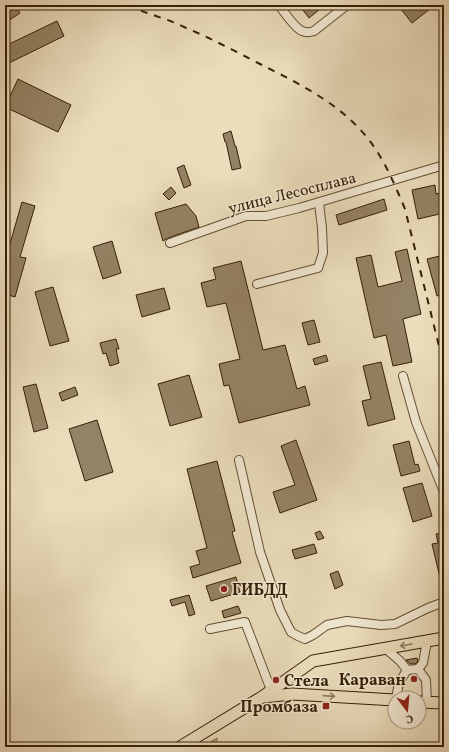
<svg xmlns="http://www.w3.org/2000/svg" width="449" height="752" font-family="Vollkorn,serif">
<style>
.water{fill:#ad9c7e;stroke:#7d6a4e}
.building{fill:#948264;stroke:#361f05}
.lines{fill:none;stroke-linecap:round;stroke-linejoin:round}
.minor-casing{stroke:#634e33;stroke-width:10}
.major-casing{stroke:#361f05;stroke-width:13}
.minor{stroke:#f2e9d3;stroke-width:8}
.major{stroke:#ebddbc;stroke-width:11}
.rail{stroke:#361f05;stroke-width:2;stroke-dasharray:7 7;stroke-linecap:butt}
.oneway{stroke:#907e60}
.poi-dot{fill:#8f2418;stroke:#f2e9d3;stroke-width:1.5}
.labels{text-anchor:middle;stroke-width:3;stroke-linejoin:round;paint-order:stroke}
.street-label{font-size:16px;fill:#361f05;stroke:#f2e9d3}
.poi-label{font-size:16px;font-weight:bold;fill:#361f05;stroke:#f2e9d3;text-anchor:start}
</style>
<rect width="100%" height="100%" fill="#ebddbc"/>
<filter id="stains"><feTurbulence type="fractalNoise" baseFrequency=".005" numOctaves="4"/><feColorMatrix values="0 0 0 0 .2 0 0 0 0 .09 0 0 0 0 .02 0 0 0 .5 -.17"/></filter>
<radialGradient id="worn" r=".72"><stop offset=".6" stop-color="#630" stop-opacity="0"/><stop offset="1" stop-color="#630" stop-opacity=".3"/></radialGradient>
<polygon class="water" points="217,738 217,743 233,744 244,747 202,747"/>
<g class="building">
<polygon points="5,5 15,5 20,13 5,23"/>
<polygon points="299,5 325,5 309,18"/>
<polygon points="404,5 435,5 412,23 400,8"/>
<polygon points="57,21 64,36 5,65 5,46"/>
<polygon points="18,79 71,105 58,132 5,107"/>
<polygon points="231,131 235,146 236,146 241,168 232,170 226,142 225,142 223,134"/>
<polygon points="184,165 191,185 184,188 177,168"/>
<polygon points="435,185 436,194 444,192 444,213 418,219 412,190"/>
<polygon points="171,187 176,193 169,200 163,194"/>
<polygon points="384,199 387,210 339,225 336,215"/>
<polygon points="22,202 35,206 20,257 26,258 15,297 5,294 5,261"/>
<polygon points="186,204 196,216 199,227 168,238 163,241 155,213"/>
<polygon points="112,241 121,273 103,279 93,247"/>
<polygon points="407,249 421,314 403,319 412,362 393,366 386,335 374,338 356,258 371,255 378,287 402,281 395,252"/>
<polygon points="444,255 444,294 437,296 427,259"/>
<polygon points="241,261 263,350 285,345 297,389 305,386 310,405 239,423 229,385 224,386 219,364 240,359 226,303 207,307 201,283 216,279 213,268"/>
<polygon points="53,287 69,341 50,346 35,292"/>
<polygon points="164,288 170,309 142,317 136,295"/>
<polygon points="314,320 320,342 308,345 302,323"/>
<polygon points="116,339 119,349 116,349 119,363 110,366 106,353 103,354 100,343"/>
<polygon points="326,355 328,361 315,365 313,359"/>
<polygon points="381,362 395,419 368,426 362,401 371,399 363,366"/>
<polygon points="189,375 202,417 170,426 158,384"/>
<polygon points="36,384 48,428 34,432 23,387"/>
<polygon points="75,387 78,395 62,401 59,393"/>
<polygon points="97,420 113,472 85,481 69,429"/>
<polygon points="296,440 317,500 280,513 273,492 295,485 281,446"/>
<polygon points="409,441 415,465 418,464 420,471 401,476 393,445"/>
<polygon points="217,461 235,531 232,532 241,563 193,578 190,567 200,564 196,551 207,548 187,469"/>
<polygon points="422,483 432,516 413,522 403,488"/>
<polygon points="320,531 324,538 318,540 315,533"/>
<polygon points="444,532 444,586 442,586 432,544 438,543 436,534"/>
<polygon points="314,544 317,553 295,559 292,550"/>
<polygon points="338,571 343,585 335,589 330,574"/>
<polygon points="236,577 240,592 211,601 206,586"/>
<polygon points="189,595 195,614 189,616 185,602 172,606 170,600"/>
<polygon points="238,606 241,613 224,618 222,611"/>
<polygon points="417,658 418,661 415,664 410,664 406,660"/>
</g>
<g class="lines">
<defs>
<g id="minor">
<path d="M279 5C284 12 295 28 302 31 306 33 311 32 314 31L347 5"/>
<polyline points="170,243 246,216 266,216 299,208 444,165"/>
<polyline points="257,284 318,268 323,253 322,228 319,203"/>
<polyline points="403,376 416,422 444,492"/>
<polyline points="239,460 260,552 280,610 291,632 298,636 305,639 313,635 327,625 347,621 381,625 395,624 428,608 444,602"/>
<polyline points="210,629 245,622 271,690"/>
<polyline points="385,648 400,661 407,670 418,669 423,663 427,641"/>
<polyline points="418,669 426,680 427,702"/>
<polyline points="396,698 399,683 407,670"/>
</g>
<g id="major">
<polyline points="263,697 292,694 395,700"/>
<polyline points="419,702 444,703"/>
<polyline points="180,747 262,697 313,661 444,638"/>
</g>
</defs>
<use href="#minor" class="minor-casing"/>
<use href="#major" class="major-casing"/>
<use href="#minor" class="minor"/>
<use href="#major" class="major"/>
<path class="rail" d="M128 5C146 14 166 18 184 27 210 38 235 51 260 64 298 83 337 102 365 135 383 156 394 183 405 209L444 366"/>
</g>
<defs><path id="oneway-shaft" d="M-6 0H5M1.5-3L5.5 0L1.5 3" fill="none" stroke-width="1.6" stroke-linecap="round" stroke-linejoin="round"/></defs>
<g class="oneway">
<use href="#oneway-shaft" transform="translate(406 645) rotate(170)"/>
<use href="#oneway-shaft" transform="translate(329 696) rotate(4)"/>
</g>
<g class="poi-dot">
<circle cx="224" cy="589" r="4"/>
<circle cx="414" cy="679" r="4"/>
<circle cx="276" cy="680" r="4"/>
<rect x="322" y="702" width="8" height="8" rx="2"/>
</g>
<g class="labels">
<g class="street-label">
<text transform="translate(292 192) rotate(-14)" y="6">улица Лесосплава</text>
</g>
<g class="poi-label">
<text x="232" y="595">ГИБДД</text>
<text x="406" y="685" text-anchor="end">Караван</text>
<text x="284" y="686">Стела</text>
<text x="318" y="712" text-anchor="end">Промбаза</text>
</g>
</g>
<rect width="449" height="752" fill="none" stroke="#ebddbc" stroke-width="20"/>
<rect x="6" y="6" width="437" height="740" fill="none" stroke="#361f05" stroke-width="2"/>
<rect x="10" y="10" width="429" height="732" fill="none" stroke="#361f05"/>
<g transform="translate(407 710) rotate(164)"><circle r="19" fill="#f2e9d3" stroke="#a79881"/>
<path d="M0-3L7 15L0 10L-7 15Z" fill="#8f2418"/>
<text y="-6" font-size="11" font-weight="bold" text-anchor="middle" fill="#361f05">С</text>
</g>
<rect width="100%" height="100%" filter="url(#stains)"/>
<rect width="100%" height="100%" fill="url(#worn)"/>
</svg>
